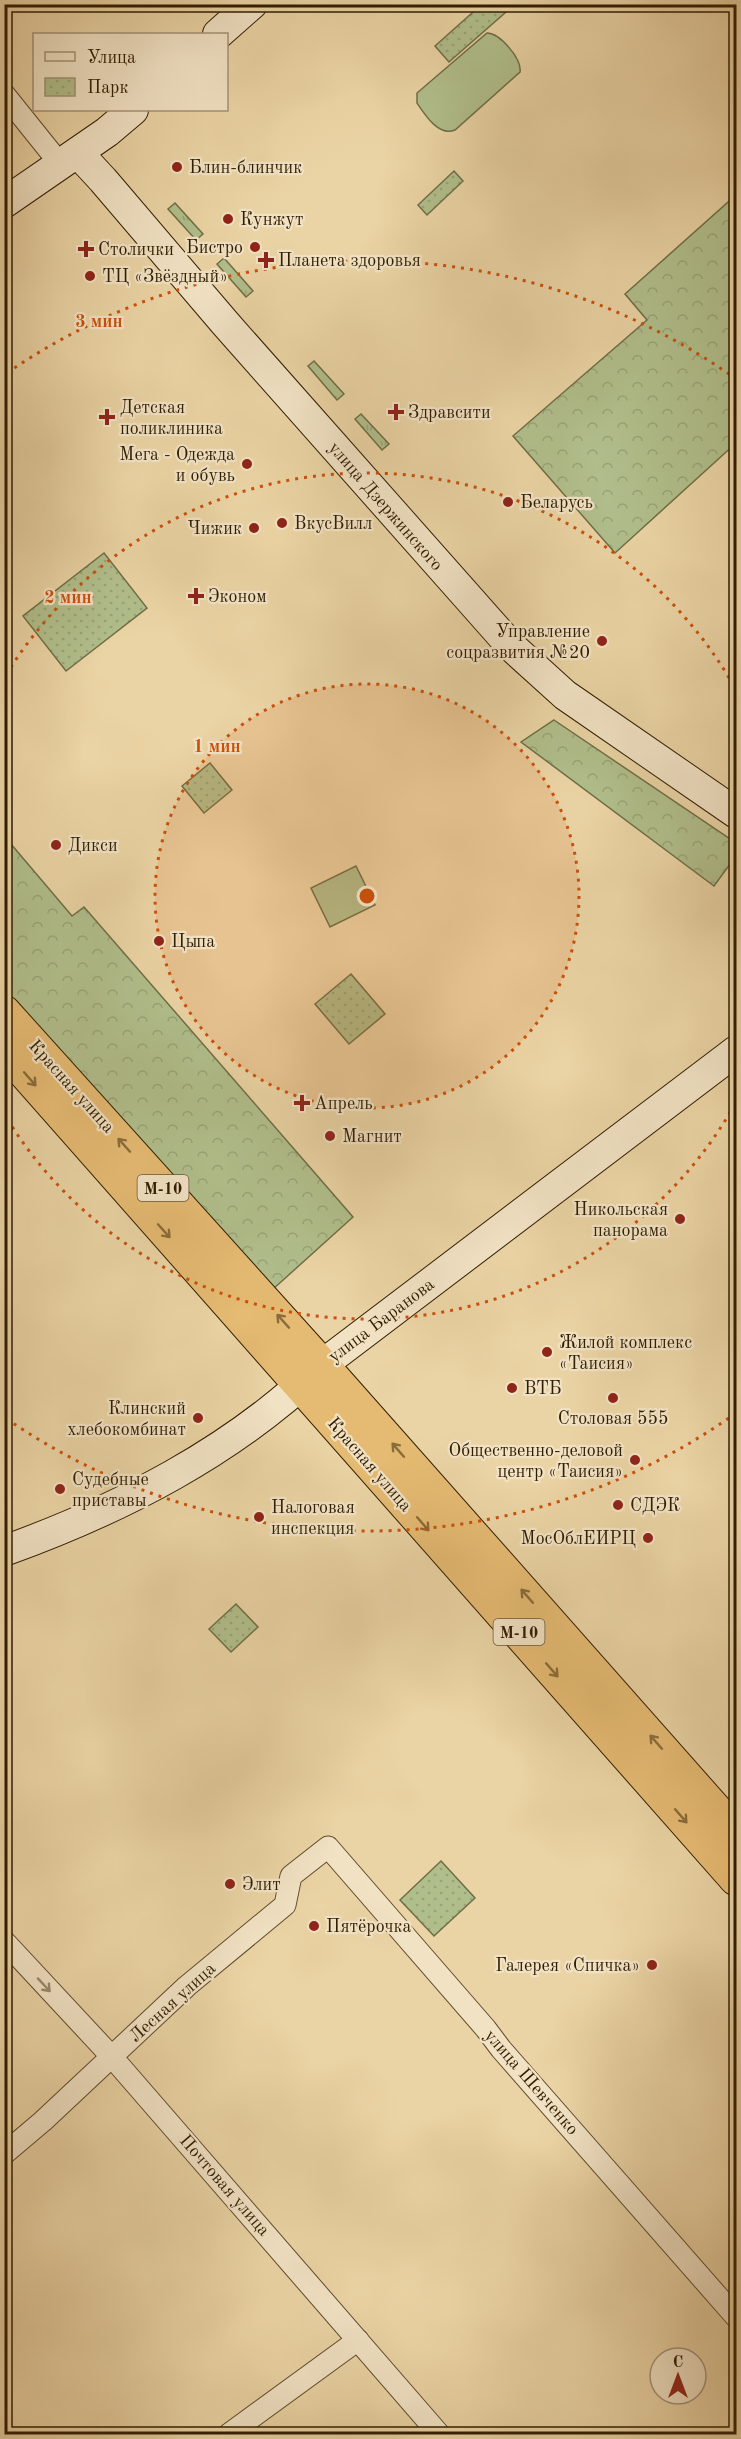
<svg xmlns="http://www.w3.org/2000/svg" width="741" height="2439" font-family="'Old Standard TT',serif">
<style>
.grass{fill:url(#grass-tufts);stroke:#706e46;stroke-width:1.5}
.forest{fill:url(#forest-crowns);stroke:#706e46;stroke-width:1.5}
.park{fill:url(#park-dots);stroke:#706e46;stroke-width:1.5}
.garden{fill:#b0be8b;stroke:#706e46;stroke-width:1.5}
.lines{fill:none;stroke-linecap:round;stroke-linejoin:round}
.street-casing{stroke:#5e4a2a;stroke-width:23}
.secondary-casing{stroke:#301d01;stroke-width:32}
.highway-casing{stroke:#301d01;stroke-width:35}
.street{stroke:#f1e2c4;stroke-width:21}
.secondary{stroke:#f1e2c4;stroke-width:30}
.highway{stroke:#e5ba72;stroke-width:33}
.oneway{stroke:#8a6c3a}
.oneway2{stroke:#9a896c}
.ring{fill:none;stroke:#cc500a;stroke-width:3;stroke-dasharray:3 6}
.poi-dot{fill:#8f2418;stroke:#f1e2c4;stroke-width:2}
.labels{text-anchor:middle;stroke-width:4.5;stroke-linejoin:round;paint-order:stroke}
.shield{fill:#f1e2c4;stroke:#6a583c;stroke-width:1.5}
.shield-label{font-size:16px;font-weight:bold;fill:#301d01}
.poi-label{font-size:18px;fill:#301d01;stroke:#f1e2c4;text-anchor:start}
.street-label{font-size:18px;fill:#301d01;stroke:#f1e2c4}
.centre{fill:#cc500a;stroke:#f1e2c4;stroke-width:3}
.ring-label{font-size:18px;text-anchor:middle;font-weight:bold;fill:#cc500a;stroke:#f1e2c4;stroke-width:4.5;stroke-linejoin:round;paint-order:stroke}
</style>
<defs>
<pattern id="grass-tufts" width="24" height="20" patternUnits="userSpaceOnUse" patternTransform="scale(1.5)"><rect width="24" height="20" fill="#b0be8b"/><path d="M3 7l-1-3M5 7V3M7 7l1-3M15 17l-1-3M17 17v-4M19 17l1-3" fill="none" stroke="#98a376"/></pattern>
<pattern id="forest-crowns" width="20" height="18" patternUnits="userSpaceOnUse" patternTransform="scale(1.5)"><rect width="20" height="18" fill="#b0be8b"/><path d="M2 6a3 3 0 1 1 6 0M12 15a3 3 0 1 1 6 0" fill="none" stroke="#98a376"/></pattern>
<pattern id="park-dots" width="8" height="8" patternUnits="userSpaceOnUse" patternTransform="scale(1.5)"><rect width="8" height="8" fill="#b0be8b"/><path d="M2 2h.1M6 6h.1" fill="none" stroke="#98a376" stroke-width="1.8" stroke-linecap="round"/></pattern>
</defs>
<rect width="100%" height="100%" fill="#ead3a4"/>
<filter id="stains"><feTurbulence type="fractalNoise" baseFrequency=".00333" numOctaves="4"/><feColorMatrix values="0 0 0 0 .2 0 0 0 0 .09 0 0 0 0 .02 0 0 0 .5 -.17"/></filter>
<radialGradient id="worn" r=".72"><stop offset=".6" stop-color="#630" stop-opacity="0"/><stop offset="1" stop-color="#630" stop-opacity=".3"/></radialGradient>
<g class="grass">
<polygon points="175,203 203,234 196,240 168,209"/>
<polygon points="224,258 253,291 246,297 217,264"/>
<polygon points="314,361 344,394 337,400 308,366"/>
<polygon points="361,414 389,444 382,450 355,419"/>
</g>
<g class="forest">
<polygon points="736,195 736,443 615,553 513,436 647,320 625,294"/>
<polygon points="554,720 736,843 736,856 714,886 521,742"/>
<polygon points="5,837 72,916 84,907 353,1217 272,1290 5,995"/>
</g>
<g class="park">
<polygon points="481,5 514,5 449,62 435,46"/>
<polygon points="454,171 463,181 427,215 418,205"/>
<polygon points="104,553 147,608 66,671 23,616"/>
<polygon points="210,763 232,790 204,813 182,786"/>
<polygon points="351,974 385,1014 349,1044 315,1004"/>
<polygon points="236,1604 258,1627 231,1652 209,1629"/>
<polygon points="441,1861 475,1898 434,1936 400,1900"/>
</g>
<g class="garden">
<path d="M487 33C500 33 522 59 520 72L455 130C439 137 425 115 417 103V93Z"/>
<polygon points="356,866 375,905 330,927 311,888"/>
</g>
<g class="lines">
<defs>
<g id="street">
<polyline points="4,94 61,165"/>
<polyline points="4,1941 112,2057 439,2434"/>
<polyline points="4,2154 43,2121 187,1986 285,1905 291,1876 328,1847 486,2029 501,2049 736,2317"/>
<polyline points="229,2434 358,2340"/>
</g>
<g id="secondary">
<polyline points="218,34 252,4"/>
<polyline points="78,153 103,180 225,323 511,646 565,695 736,813"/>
<polyline points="4,203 107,132 133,110"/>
<path d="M4 1551C120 1509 233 1452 322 1365L736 1051"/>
</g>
<g id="highway">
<polyline points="4,1012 322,1365 736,1833"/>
<polyline points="4,1049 736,1879"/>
</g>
</defs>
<use href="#street" class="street-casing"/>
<use href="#secondary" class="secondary-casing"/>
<use href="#highway" class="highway-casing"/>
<use href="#street" class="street"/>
<use href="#secondary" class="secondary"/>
<use href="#highway" class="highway"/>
</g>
<defs><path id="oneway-shaft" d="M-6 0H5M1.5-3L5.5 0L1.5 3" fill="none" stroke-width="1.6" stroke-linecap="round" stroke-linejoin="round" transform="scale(1.5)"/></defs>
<g class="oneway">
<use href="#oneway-shaft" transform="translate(30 1079) rotate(49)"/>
<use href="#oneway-shaft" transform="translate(124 1145) rotate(-132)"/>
<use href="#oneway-shaft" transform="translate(164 1231) rotate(48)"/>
<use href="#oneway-shaft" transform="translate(283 1321) rotate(-132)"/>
<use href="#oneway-shaft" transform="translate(398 1450) rotate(-131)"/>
<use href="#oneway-shaft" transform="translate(423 1524) rotate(49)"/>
<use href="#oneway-shaft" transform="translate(527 1596) rotate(-131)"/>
<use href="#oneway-shaft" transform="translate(552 1670) rotate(49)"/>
<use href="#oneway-shaft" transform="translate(656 1742) rotate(-131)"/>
<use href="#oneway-shaft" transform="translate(681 1816) rotate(49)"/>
</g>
<use class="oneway2" href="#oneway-shaft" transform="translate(44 1985) rotate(47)"/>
<circle cx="367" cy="896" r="212" fill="#cc500a" fill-opacity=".12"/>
<g class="ring">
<circle cx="367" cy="896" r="212"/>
<path d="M735 1104A423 423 0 0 1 6 1117M6 675A423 423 0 0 1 735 688"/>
<path d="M736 1413A635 635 0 0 1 7 1419M7 373A635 635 0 0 1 736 379"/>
</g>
<g class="poi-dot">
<circle cx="177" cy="167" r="6"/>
<circle cx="228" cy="219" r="6"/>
<circle cx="255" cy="247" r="6"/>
<path d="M83 240h6v6h6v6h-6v6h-6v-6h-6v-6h6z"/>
<path d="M263 251h6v6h6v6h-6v6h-6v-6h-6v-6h6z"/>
<circle cx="90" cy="276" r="6"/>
<path d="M393 403h6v6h6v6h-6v6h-6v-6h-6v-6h6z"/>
<path d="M104 408h6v6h6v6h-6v6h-6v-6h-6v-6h6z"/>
<circle cx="247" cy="464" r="6"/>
<circle cx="508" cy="502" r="6"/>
<circle cx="282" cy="523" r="6"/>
<circle cx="254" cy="528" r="6"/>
<path d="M193 587h6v6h6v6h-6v6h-6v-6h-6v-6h6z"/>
<circle cx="602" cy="641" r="6"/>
<circle cx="56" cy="845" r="6"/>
<circle cx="159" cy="941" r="6"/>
<path d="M299 1094h6v6h6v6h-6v6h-6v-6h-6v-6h6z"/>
<circle cx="330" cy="1136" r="6"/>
<circle cx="680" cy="1219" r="6"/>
<circle cx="547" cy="1352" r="6"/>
<circle cx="512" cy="1388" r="6"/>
<circle cx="613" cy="1398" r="6"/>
<circle cx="198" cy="1418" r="6"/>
<circle cx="635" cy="1460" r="6"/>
<circle cx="60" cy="1489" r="6"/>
<circle cx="618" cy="1505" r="6"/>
<circle cx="259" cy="1517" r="6"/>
<circle cx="648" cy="1538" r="6"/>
<circle cx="230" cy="1884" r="6"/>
<circle cx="314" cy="1926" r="6"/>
<circle cx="652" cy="1965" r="6"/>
</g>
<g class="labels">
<g class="shield">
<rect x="137.5" y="1175" width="51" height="26" rx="4.5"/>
<rect x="493.5" y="1619" width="51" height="26" rx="4.5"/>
</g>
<g class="shield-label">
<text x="163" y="1194">М-10</text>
<text x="519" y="1638">М-10</text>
</g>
<g class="poi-label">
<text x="189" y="173">Блин-блинчик</text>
<text x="240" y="225">Кунжут</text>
<text x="243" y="253" text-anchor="end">Бистро</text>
<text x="98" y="255">Столички</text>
<text x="278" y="266">Планета здоровья</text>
<text x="102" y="282">ТЦ «Звёздный»</text>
<text x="120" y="413">Детская<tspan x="120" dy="21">поликлиника</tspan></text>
<text x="408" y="418">Здравсити</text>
<text x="235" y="460" text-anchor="end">Мега - Одежда<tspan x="235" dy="21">и обувь</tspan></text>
<text x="520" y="508">Беларусь</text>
<text x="294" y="529">ВкусВилл</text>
<text x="242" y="534" text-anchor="end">Чижик</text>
<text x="208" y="602">Эконом</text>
<text x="590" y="637" text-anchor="end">Управление<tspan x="590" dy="21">соцразвития №20</tspan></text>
<text x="68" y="851">Дикси</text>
<text x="171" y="947">Цыпа</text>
<text x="314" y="1109">Апрель</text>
<text x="342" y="1142">Магнит</text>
<text x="668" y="1215" text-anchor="end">Никольская<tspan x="668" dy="21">панорама</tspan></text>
<text x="559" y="1348">Жилой комплекс<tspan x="559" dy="21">«Таисия»</tspan></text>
<text x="524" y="1394">ВТБ</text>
<text x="186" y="1414" text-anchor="end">Клинский<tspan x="186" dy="21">хлебокомбинат</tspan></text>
<text x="613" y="1424" text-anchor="middle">Столовая 555</text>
<text x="623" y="1456" text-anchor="end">Общественно-деловой<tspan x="623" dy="21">центр «Таисия»</tspan></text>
<text x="72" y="1485">Судебные<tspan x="72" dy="21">приставы</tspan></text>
<text x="630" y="1511">СДЭК</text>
<text x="271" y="1513">Налоговая<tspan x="271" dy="21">инспекция</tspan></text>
<text x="636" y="1544" text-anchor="end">МосОблЕИРЦ</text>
<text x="242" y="1890">Элит</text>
<text x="326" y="1932">Пятёрочка</text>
<text x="640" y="1971" text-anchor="end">Галерея «Спичка»</text>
</g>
<g class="street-label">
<text transform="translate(386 506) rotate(49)" y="6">улица Дзержинского</text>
<text transform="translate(72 1086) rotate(48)" y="6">Красная улица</text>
<text transform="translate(381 1320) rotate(-37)" y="6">улица Баранова</text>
<text transform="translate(370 1464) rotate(49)" y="6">Красная улица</text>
<text transform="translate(172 2002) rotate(-42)" y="6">Лесная улица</text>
<text transform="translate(532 2082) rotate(49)" y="6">улица Шевченко</text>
<text transform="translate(225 2185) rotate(49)" y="6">Почтовая улица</text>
</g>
</g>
<circle cx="367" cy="896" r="9" class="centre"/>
<g class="ring-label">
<text x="99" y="327">3 мин</text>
<text x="68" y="603">2 мин</text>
<text x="217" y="752">1 мин</text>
</g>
<rect width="741" height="2439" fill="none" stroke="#ead3a4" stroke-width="24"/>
<rect x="6" y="6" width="729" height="2427" fill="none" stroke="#301d01" stroke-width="3"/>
<rect x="12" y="12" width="717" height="2415" fill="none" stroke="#301d01" stroke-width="1.5"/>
<rect x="33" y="33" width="195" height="78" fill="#f1e2c4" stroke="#a49376" stroke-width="1.5"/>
<rect x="45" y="52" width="30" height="9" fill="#f1e2c4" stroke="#a49376" stroke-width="1.5"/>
<text x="87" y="63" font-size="18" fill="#301d01">Улица</text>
<rect x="45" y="78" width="30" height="18" fill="url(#park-dots)" stroke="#a49376" stroke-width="1.5"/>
<text x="87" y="93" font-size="18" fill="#301d01">Парк</text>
<g transform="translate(678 2376)"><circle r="28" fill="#f1e2c4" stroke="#a49376" stroke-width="1.5"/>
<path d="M0-4.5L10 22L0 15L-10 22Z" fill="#8f2418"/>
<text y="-9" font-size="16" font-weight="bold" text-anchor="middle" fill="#301d01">С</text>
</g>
<rect width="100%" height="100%" filter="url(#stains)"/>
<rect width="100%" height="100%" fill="url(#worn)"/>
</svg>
